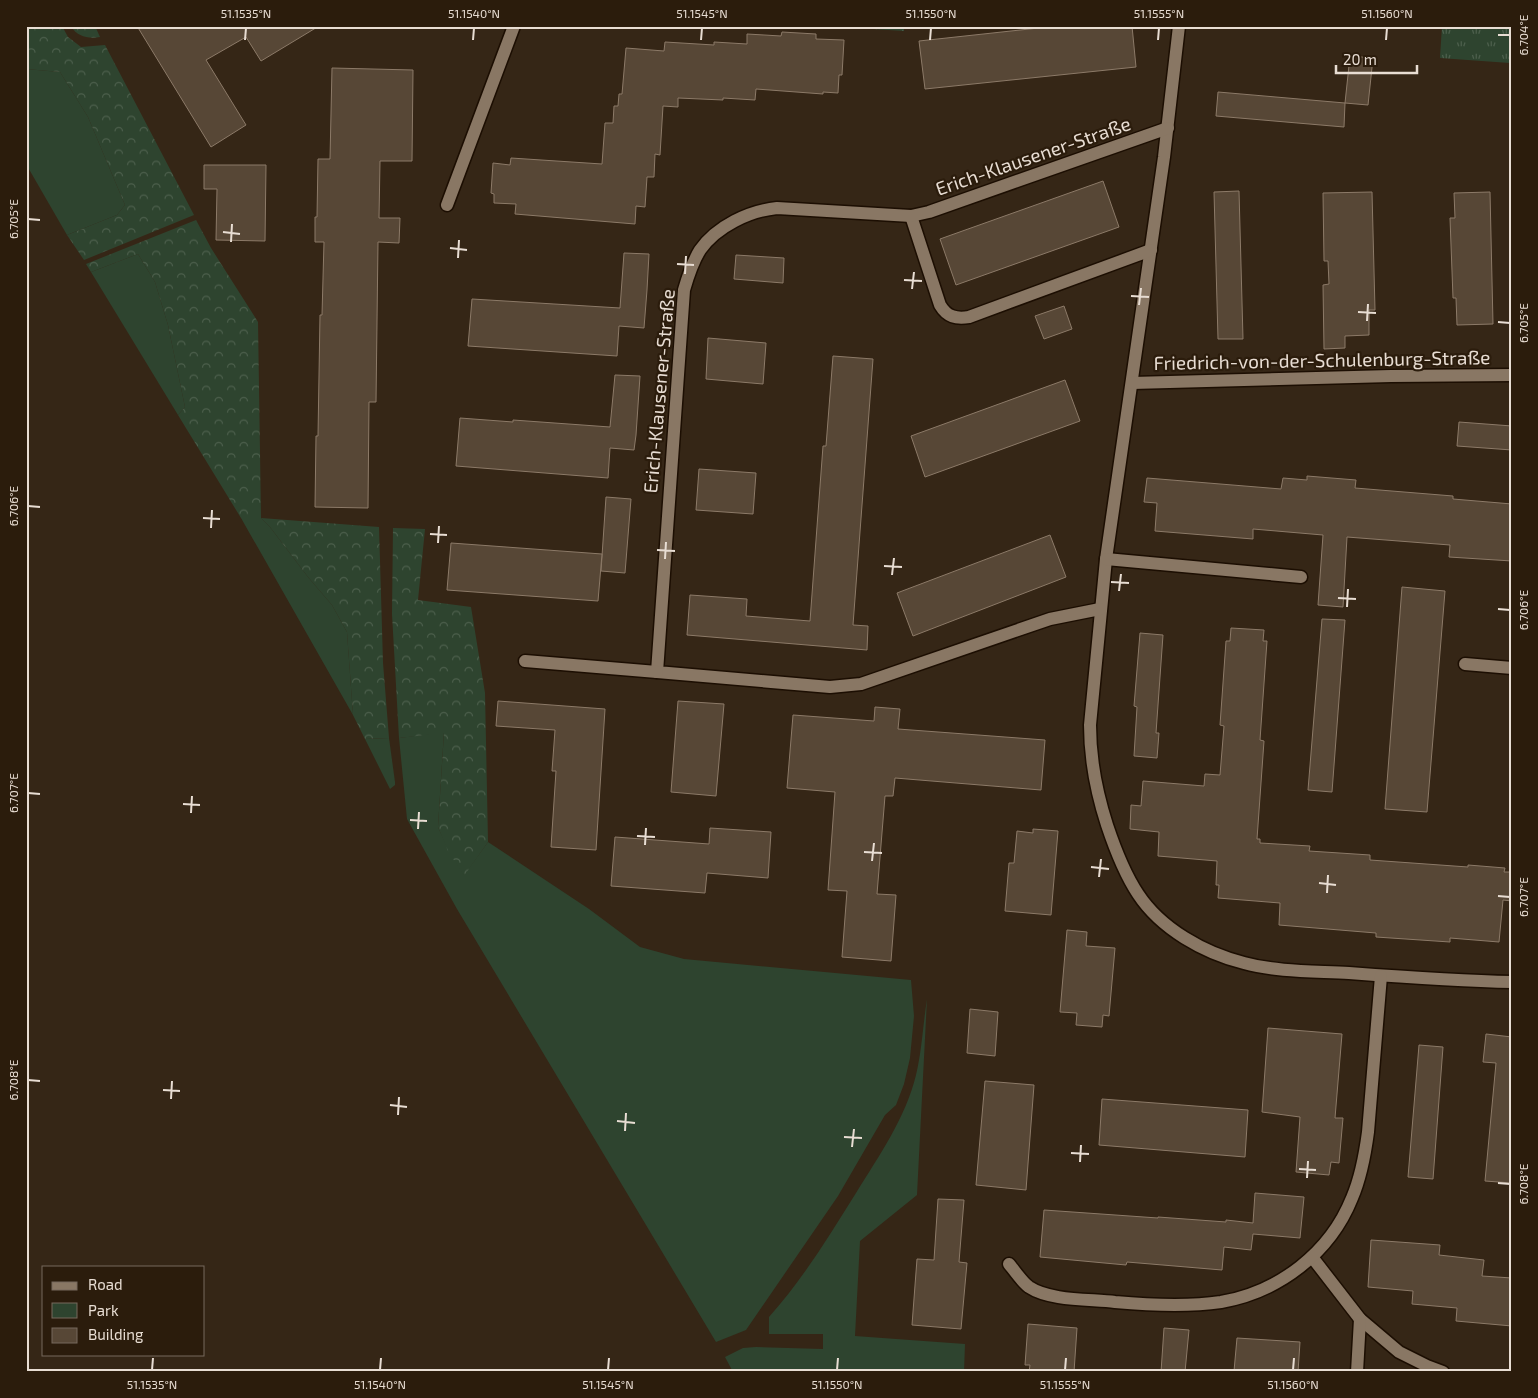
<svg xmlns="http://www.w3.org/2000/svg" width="1538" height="1398" font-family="'Exo 2',sans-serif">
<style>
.green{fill:#2e442f}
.forest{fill:url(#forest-crowns)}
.park{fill:url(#park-tufts)}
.building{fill:#574736;stroke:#8c7a68}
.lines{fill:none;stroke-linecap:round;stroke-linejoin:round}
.minor-casing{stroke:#1c0e02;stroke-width:15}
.minor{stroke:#897764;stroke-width:12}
.ticks{fill:none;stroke:#e8ddd3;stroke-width:2}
.labels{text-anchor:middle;stroke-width:4.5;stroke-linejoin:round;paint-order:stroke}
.street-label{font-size:19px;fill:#e8ddd3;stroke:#2b1c0c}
.neatline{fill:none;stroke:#e8ddd3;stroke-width:2}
.ticks-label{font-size:12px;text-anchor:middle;fill:#e8ddd3}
</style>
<defs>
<pattern id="forest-crowns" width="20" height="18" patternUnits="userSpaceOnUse" patternTransform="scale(1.25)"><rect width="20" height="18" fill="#2e442f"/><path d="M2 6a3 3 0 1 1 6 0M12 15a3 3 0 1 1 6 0" fill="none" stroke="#4c5f4c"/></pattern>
<pattern id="park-tufts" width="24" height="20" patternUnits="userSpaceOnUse" patternTransform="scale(1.25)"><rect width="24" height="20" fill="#2e442f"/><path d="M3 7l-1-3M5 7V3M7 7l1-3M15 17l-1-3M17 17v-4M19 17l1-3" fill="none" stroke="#4c5f4c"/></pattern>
</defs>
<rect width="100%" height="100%" fill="#352616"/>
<g class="green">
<polygon points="26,69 60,72 88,117 125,205 117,215 67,235 26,164"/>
<polygon points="138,254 155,282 168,325 185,407 178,415 91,272"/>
<polygon points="241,518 261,518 270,527 308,577 332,605 347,632 353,715"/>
<polygon points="444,732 438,827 449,851 464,875 488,842 589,909 640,947 684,959 911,980 914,1016 910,1058 904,1084 896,1105 885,1115 838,1196 746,1330 716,1342 457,909 407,819 399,738"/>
<polygon points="389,738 395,782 395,785 390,789 365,739"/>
<path d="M927 999 917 1195 860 1241 855 1336 965 1344 964 1372H733L725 1357 743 1348 756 1347 823 1349V1334H769V1317C803 1279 829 1236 856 1193 879 1156 906 1117 916 1075 922 1050 923 1024 927 999Z"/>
</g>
<g class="forest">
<polygon points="26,26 62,26 68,37 81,47 105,45 194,215 84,260 67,235 117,215 125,205 88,117 60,72 26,69"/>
<path d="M71 26H95L100 37C89 39 77 37 71 26Z"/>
<polygon points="196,220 211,248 258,322 261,518 379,527 383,663 389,738 365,739 353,715 347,632 332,605 308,577 270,527 261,518 241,518 178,415 185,407 168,325 155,282 138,254 91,272 86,264"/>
<polygon points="393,528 425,529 418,600 471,607 485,693 488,842 464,876 448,851 438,827 444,733 399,738 392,614"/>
</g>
<g class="park">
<polygon points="857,26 904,26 904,31 857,28"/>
<polygon points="1442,26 1512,26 1510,63 1440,58"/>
</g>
<g class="building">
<polygon points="137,26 319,26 261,61 246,37 206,60 246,125 211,147"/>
<polygon points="1057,26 1132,26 1136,67 925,89 919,41"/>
<polygon points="782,32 816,34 816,39 844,40 842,75 839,75 838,93 823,92 823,94 756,89 755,100 723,98 723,100 678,98 678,107 663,106 660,155 655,154 654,177 647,177 645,207 636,206 635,224 515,214 516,204 494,203 494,194 491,193 493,163 510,165 511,158 602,164 605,123 613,123 614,106 618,106 619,94 622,94 626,48 664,51 665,42 714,45 714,42 747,44 747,34 781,36"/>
<polygon points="1350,56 1373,58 1368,105 1345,103"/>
<polygon points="332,68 413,70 412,161 380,161 379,218 400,218 399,243 378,242 376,402 369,402 368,508 315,507 316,436 318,436 320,315 322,315 324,242 315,242 315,217 317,217 318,159 330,159"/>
<polygon points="1218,92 1345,103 1344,127 1216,116"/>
<polygon points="204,165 266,165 265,241 216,240 217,189 204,189"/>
<polygon points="1103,181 1119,227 956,285 940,239"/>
<polygon points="1239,191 1243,339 1218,339 1214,192"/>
<polygon points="1372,192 1375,310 1369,310 1369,335 1345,336 1345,348 1324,349 1323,285 1329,284 1328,261 1324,261 1323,193"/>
<polygon points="1490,192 1493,324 1457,325 1456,298 1453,298 1450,218 1455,218 1454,193"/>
<polygon points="624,253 649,254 647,290 644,328 619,326 617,356 468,346 472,299 620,308"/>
<polygon points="736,255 784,258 783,283 734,279"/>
<polygon points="1064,306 1072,329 1044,339 1035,316"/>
<polygon points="708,338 766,343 763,384 706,379"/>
<polygon points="833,356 873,359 853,625 868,626 867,650 687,635 690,595 747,599 746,616 810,621 823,446 826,446"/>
<polygon points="615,375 640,376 636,435 634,450 610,448 608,478 456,466 460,418 513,422 513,420 610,427"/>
<polygon points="1065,380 1080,421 925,477 911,436"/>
<polygon points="1459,422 1512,426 1512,450 1457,446"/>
<polygon points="699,469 756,473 753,514 696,510"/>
<polygon points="1307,476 1356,480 1355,488 1453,496 1453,499 1512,504 1512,561 1449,557 1450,545 1347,537 1343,607 1318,605 1323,535 1253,529 1253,539 1155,531 1157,503 1144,502 1147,478 1281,489 1283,478 1307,480"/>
<polygon points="606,497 631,499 625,573 601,571"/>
<polygon points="1050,535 1066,577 913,636 897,593"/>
<polygon points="451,543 602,554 598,601 447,590"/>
<polygon points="1402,587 1445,591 1427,812 1385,809"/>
<polygon points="1322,619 1345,620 1332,792 1308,790"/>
<polygon points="1231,628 1264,630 1263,641 1267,641 1260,740 1264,741 1257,839 1260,839 1260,843 1310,846 1309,851 1370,855 1370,860 1468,867 1468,865 1505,868 1504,872 1512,872 1512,901 1503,900 1499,942 1450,938 1450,942 1376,937 1376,933 1279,925 1280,903 1218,898 1219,885 1216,885 1217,861 1158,856 1159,832 1130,829 1131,805 1141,806 1143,781 1204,786 1205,774 1220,775 1224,726 1220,725 1226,641 1230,641"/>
<polygon points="1140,633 1163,635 1156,733 1159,733 1157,758 1134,756 1137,707 1134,706"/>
<polygon points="498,701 605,709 596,850 551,847 556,771 552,771 555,730 496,726"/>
<polygon points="678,701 724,704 716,796 671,792"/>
<polygon points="875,707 900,709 898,729 1045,740 1041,790 895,778 893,796 885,796 877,894 896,895 891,961 842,957 847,891 828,890 835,792 787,788 793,715 874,721"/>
<polygon points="710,828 771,832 768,878 707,873 705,893 611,886 615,837 709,844"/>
<polygon points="1033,829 1058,831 1051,915 1005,911 1009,863 1014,863 1017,831 1033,833"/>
<polygon points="1067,930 1087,932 1086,946 1115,948 1109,1016 1103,1015 1102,1027 1076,1025 1077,1013 1060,1012"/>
<polygon points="970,1009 998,1012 995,1056 967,1053"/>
<polygon points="1268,1028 1342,1034 1335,1118 1343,1118 1339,1163 1331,1162 1329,1175 1296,1172 1300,1117 1262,1112"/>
<polygon points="1486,1034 1512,1037 1512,1183 1485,1181 1496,1063 1483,1062"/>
<polygon points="1419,1045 1443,1047 1433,1179 1408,1177"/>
<polygon points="985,1081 1034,1085 1026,1190 976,1185"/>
<polygon points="1102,1099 1248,1110 1245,1157 1099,1145"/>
<polygon points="1255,1193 1304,1197 1300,1238 1253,1234 1251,1250 1224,1247 1222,1270 1127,1262 1126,1265 1040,1257 1044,1210 1158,1218 1158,1217 1226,1222 1226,1220 1253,1223"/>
<polygon points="938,1199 964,1200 959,1262 967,1263 961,1329 912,1325 917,1259 934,1260"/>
<polygon points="1371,1240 1440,1245 1439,1255 1484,1260 1482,1276 1512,1278 1512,1326 1456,1321 1457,1308 1412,1304 1413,1291 1368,1287"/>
<polygon points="1028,1324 1077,1328 1074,1372 1029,1372 1030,1365 1025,1365"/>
<polygon points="1164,1328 1189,1330 1185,1372 1161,1372"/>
<polygon points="1237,1338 1300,1342 1298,1372 1234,1371"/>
</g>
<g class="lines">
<defs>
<g id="minor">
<path d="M1179 26 1164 157 1106 559 1090 725C1090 761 1096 791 1107 825 1115 849 1124 873 1138 894 1161 929 1204 953 1244 963 1277 972 1315 971 1349 973 1403 977 1458 981 1512 982"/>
<polyline points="447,205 514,26"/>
<path d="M911 216 940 305C947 317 956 319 969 317L1151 250"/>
<polyline points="1132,383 1391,376 1512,375"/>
<polyline points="1106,559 1301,577"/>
<path d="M1100 609 1050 619 861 684 830 687 657 672 684 290C688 276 692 263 700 250 717 226 749 211 777 208L911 216 929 212 1168 128"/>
<polyline points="525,661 657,672"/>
<polyline points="1465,664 1512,668"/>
<polyline points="1312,1257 1360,1319 1399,1352 1427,1366 1443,1372"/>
<path d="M1009 1264C1015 1271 1022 1282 1029 1287 1050 1301 1090 1299 1115 1302 1149 1305 1187 1307 1221 1302 1279 1292 1330 1253 1352 1198 1361 1177 1365 1155 1368 1132L1381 976"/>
<polyline points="1357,1372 1360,1319"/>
</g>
</defs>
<use href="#minor" class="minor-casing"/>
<use href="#minor" class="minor"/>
</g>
<path class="ticks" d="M1498 35H1510M245 40 246 28M473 40 474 28M701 40 702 28M930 40 931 28M1158 40 1159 28M1386 40 1387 28M28 219 40 220M223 232 240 234M231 242 232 224M450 248 467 250M458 258 459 240M677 264 694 265M685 274 686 256M904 280 922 281M912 289 914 272M1131 296 1149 297M1139 305 1141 288M1358 312 1376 313M1367 321 1368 304M1498 322 1510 323M28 506 40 507M203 518 220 519M211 528 212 510M430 534 447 535M438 543 439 526M657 550 675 551M665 559 666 542M884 566 902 567M892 575 894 558M1111 582 1129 583M1119 591 1121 574M1338 598 1356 599M1347 607 1348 589M1498 609 1510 610M28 793 40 794M183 804 200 805M191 813 192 796M410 820 427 821M418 829 419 812M637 836 655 837M645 845 646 828M864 852 882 853M872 861 874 843M1091 867 1109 869M1099 877 1101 859M1319 883 1336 885M1327 893 1328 875M1498 896 1510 897M28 1080 40 1081M163 1090 180 1091M171 1099 172 1081M390 1105 407 1107M398 1115 399 1097M617 1121 635 1123M625 1131 626 1113M844 1137 862 1138M852 1147 854 1129M1071 1153 1089 1154M1080 1162 1081 1145M1299 1169 1316 1170M1307 1178 1308 1161M1498 1183 1510 1184M152 1370 153 1358M380 1370 381 1358M608 1370 609 1358M837 1370 838 1358M1065 1370 1066 1358M1293 1370 1294 1358"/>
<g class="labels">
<g class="street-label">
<text transform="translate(1033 156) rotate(-19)" y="7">Erich-Klausener-Straße</text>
<text transform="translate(1322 360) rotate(-1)" y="7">Friedrich-von-der-Schulenburg-Straße</text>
<text transform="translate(659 391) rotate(-85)" y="7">Erich-Klausener-Straße</text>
</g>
</g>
<rect width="1538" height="1398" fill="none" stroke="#2b1c0c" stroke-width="55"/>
<rect x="42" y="1266" width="162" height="90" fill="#2b1c0c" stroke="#77695c"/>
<rect x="52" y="1282" width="25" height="8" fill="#897764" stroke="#77695c"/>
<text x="88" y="1290" font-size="15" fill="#e8ddd3">Road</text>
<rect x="52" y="1303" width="25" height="15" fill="#2e442f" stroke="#77695c"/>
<text x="88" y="1316" font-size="15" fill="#e8ddd3">Park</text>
<rect x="52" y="1328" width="25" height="15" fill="#574736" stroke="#77695c"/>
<text x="88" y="1340" font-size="15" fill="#e8ddd3">Building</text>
<path d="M1336 65v8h81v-8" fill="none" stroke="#e8ddd3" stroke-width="2.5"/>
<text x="1343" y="65" font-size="15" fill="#e8ddd3" stroke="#2b1c0c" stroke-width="4" paint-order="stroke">20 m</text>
<rect x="28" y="28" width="1482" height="1342" class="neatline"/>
<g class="ticks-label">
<text x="246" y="18">51.1535°N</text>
<text x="474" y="18">51.1540°N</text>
<text x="702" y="18">51.1545°N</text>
<text x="931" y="18">51.1550°N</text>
<text x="1159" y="18">51.1555°N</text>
<text x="1387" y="18">51.1560°N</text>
<text transform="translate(1524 35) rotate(-90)" y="4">6.704°E</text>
<text transform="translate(14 219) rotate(-90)" y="4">6.705°E</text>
<text transform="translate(1524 323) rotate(-90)" y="4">6.705°E</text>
<text transform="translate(14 506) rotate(-90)" y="4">6.706°E</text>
<text transform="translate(1524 610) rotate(-90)" y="4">6.706°E</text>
<text transform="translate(14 793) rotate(-90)" y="4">6.707°E</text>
<text transform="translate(1524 897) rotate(-90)" y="4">6.707°E</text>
<text transform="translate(14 1080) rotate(-90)" y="4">6.708°E</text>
<text transform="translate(1524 1184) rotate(-90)" y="4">6.708°E</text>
<text x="152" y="1389">51.1535°N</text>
<text x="380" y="1389">51.1540°N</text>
<text x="608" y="1389">51.1545°N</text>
<text x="837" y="1389">51.1550°N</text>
<text x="1065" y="1389">51.1555°N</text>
<text x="1293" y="1389">51.1560°N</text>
</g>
</svg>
